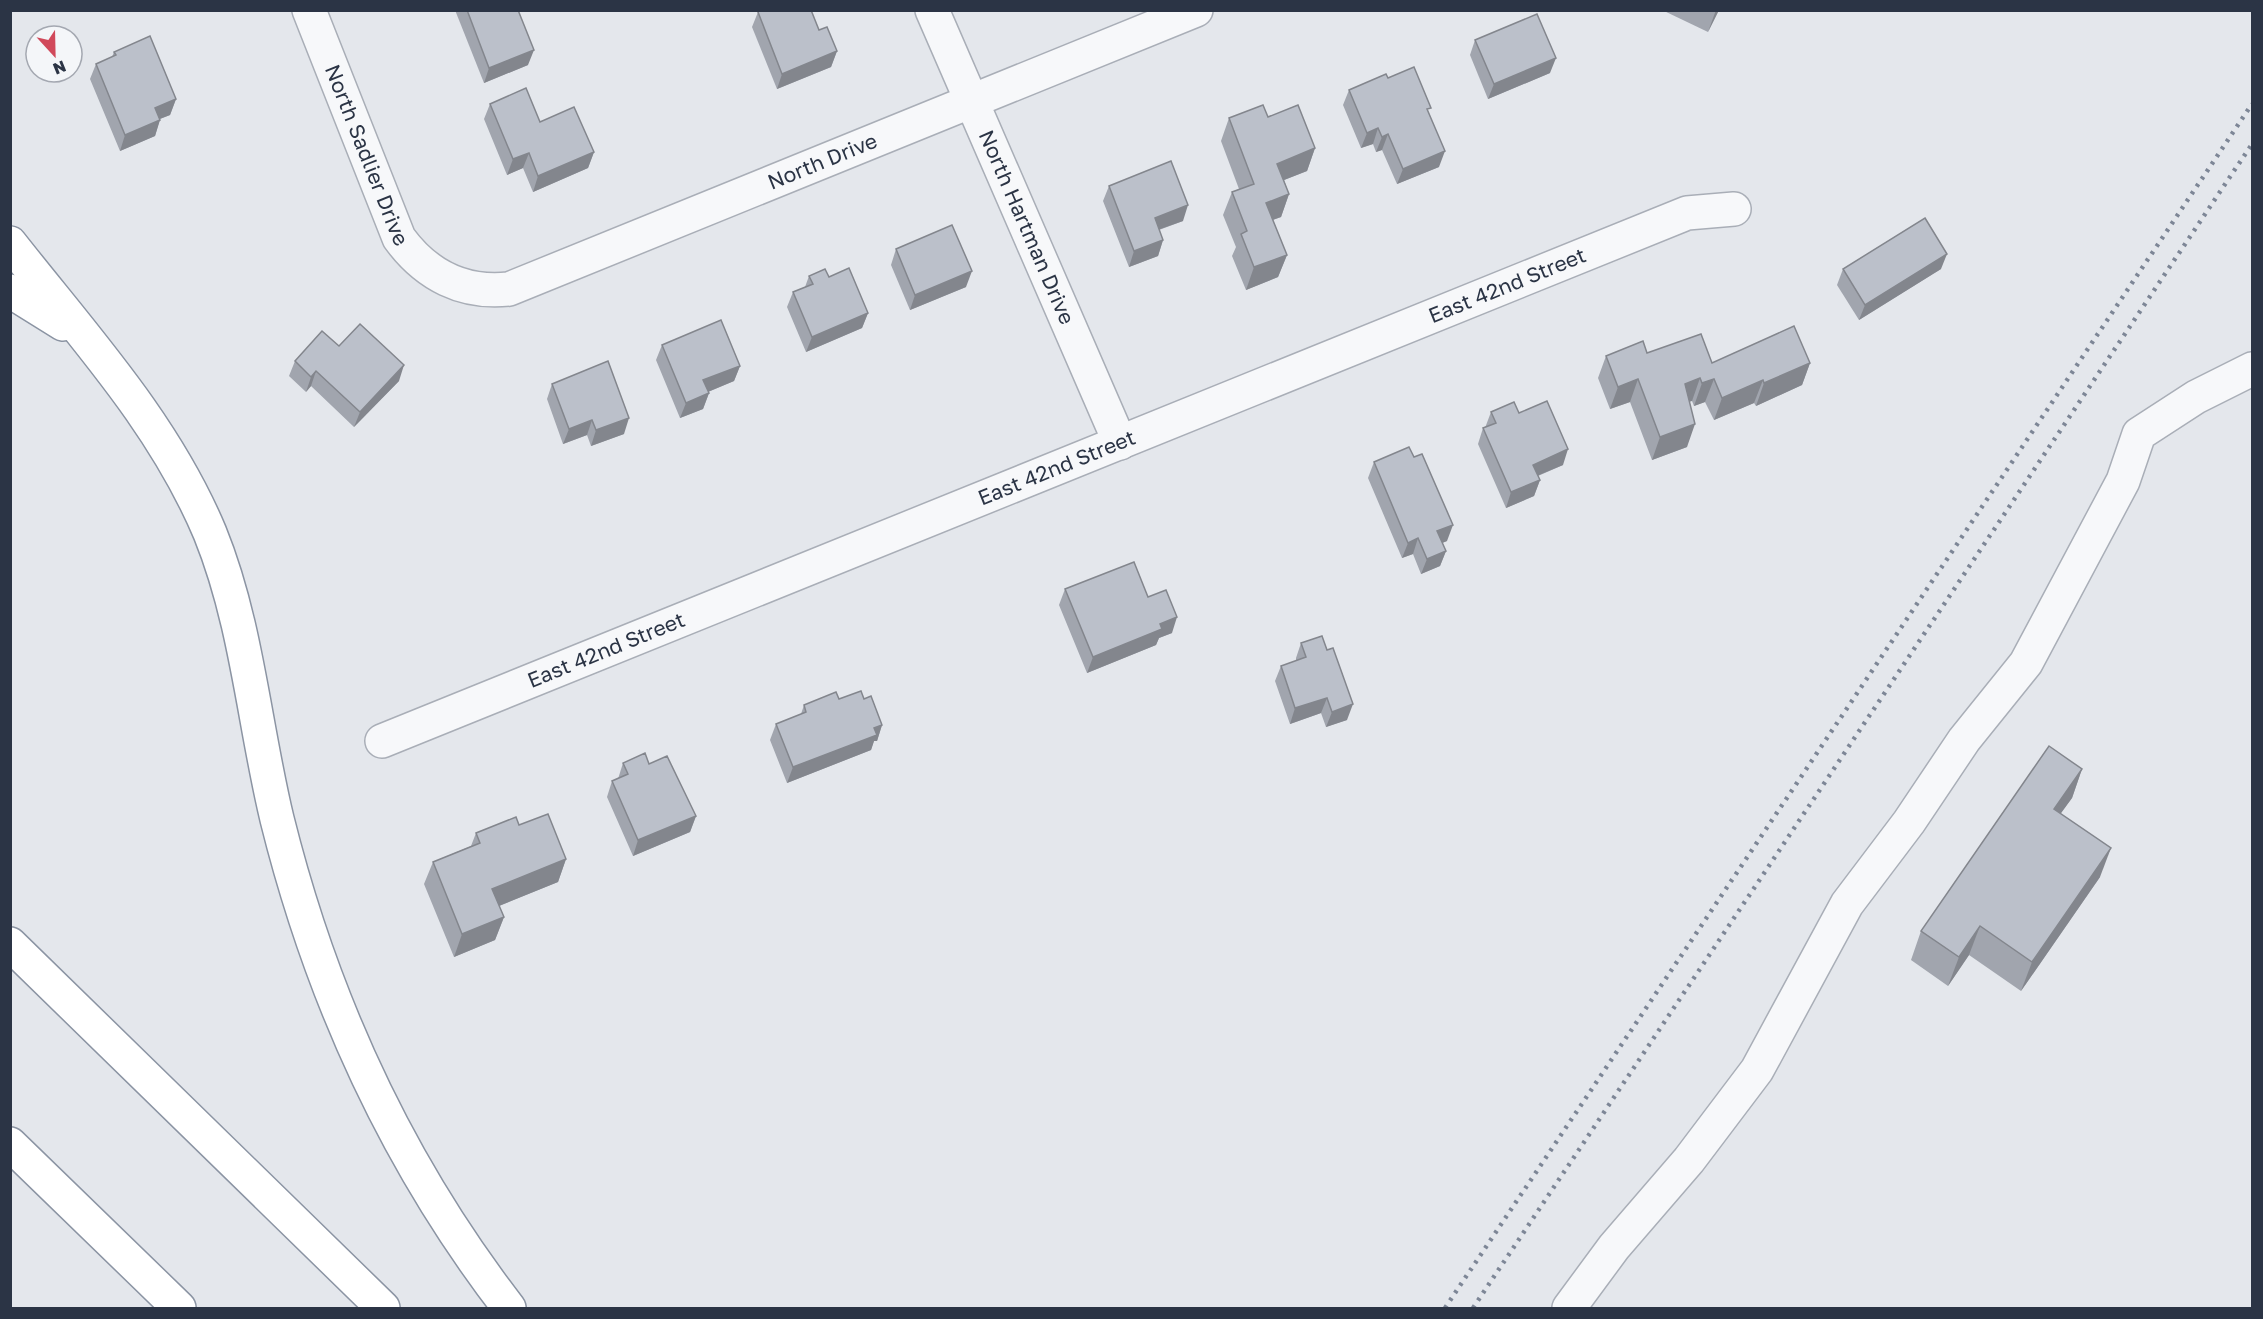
<svg xmlns="http://www.w3.org/2000/svg" width="2263" height="1319" font-family="'Golos Text',sans-serif">
<style>
.lines{fill:none;stroke-linecap:round;stroke-linejoin:round}
.minor-casing{stroke:#a9aeb7;stroke-width:36}
.highway-casing{stroke:#8b94a3;stroke-width:36}
.minor{stroke:#f7f8fa;stroke-width:33}
.highway{stroke:#fff;stroke-width:33}
.rail{stroke:#7d8696;stroke-width:4.5;stroke-dasharray:3 6;stroke-linecap:butt}
.wall{fill:#a1a5ae}
.shaded-wall{fill:#83868d}
.building{fill:#bbc0ca;stroke:#83868d;stroke-width:1.5}
.labels{text-anchor:middle;stroke-width:6;stroke-linejoin:round;paint-order:stroke}
.street-label{font-size:21px;fill:#2b3445;stroke:#f4f6f9}
</style>
<rect width="100%" height="100%" fill="#e4e7ec"/>
<g class="lines">
<defs>
<g id="minor">
<path id="s1" d="M309 10 399 238C426 275 463 294 509 289L1196 10"/>
<path id="s2" d="M932 10 1120 443"/>
<path id="s3" d="M382 741 1687 213 1734 209"/>
<polyline points="1569,1308 1614,1247 1689,1160 1757,1070 1847,904 1909,822 1964,740 2026,663 2123,481 2139,434 2196,397 2252,369"/>
</g>
<g id="highway">
<path d="M10 243C83 336 164 423 210 533 247 624 254 724 277 819 321 996 397 1163 509 1308"/>
<polyline points="10,291 63,324"/>
<polyline points="10,944 383,1308"/>
<polyline points="10,1144 179,1308"/>
</g>
</defs>
<use href="#minor" class="minor-casing"/>
<use href="#highway" class="highway-casing"/>
<use href="#minor" class="minor"/>
<use href="#highway" class="highway"/>
<g class="rail">
<polyline points="1445,1308 2252,104"/>
<polyline points="1473,1308 2252,144"/>
</g>
</g>
<g class="wall">
<polygon points="455,10 518,10 528,65 484,83"/>
<polygon points="1662,10 1719,10 1708,32"/>
<polygon points="758,12 837,51 831,67 777,89 752,27"/>
<polygon points="1475,40 1550,73 1488,99 1470,55"/>
<polygon points="114,52 176,99 170,115 160,119 155,136 120,151 90,79 96,64 112,57"/>
<polygon points="1388,78 1429,113 1439,167 1397,184 1382,150 1376,152 1373,144 1361,148 1343,105 1349,90"/>
<polygon points="490,104 540,122 594,152 588,168 533,192 523,168 507,175 484,119"/>
<polygon points="1268,117 1315,148 1307,171 1284,180 1289,194 1281,217 1273,220 1287,255 1278,277 1246,290 1232,256 1236,247 1223,215 1232,192 1239,189 1221,141 1229,118"/>
<polygon points="1109,186 1183,221 1159,230 1163,240 1158,256 1129,267 1103,201"/>
<polygon points="896,249 966,287 910,310 891,265"/>
<polygon points="1843,269 1941,269 1859,320 1837,285"/>
<polygon points="809,276 829,277 868,313 862,328 806,352 787,307 793,292 805,287"/>
<polygon points="662,345 740,366 734,381 708,392 709,393 703,409 680,418 656,360"/>
<polygon points="339,346 399,381 354,427 311,386 306,392 289,376 295,361"/>
<polygon points="1647,353 1712,363 1810,363 1802,385 1756,406 1754,403 1714,420 1705,402 1694,406 1692,401 1689,401 1687,447 1652,460 1630,402 1610,409 1598,378 1606,356"/>
<polygon points="552,384 624,434 591,446 587,435 563,444 547,399"/>
<polygon points="1491,412 1563,465 1538,476 1540,480 1534,496 1506,508 1478,444 1483,428 1485,428"/>
<polygon points="1374,462 1447,541 1442,543 1446,551 1440,566 1421,574 1413,554 1402,558 1368,478"/>
<polygon points="1065,589 1148,597 1172,633 1159,638 1156,645 1087,673 1059,605"/>
<polygon points="1301,643 1347,720 1326,727 1321,713 1290,724 1275,681 1281,666 1296,661 1296,658"/>
<polygon points="864,699 882,725 877,741 874,741 871,750 787,783 770,740 776,724 801,714 804,705"/>
<polygon points="623,763 649,764 696,816 690,832 633,856 607,797 612,781 618,779"/>
<polygon points="2082,769 2072,798 2060,814 2100,877 2021,991 1969,955 1948,986 1911,960 1921,931"/>
<polygon points="519,825 566,859 558,882 499,906 504,917 495,940 454,957 424,884 433,862 471,846 476,833"/>
</g>
<g class="shaded-wall">
<polygon points="1716,10 1719,10 1708,32"/>
<polygon points="534,50 528,65 484,83 489,68"/>
<polygon points="837,51 831,67 777,89 782,74"/>
<polygon points="1556,58 1550,73 1488,99 1494,84"/>
<polygon points="176,99 170,115 149,123 155,108"/>
<polygon points="160,120 155,136 120,151 125,135"/>
<polygon points="1378,128 1373,144 1361,148 1367,133"/>
<polygon points="1388,134 1382,150 1376,152 1382,137"/>
<polygon points="1315,148 1307,171 1269,186 1277,164"/>
<polygon points="1445,151 1439,167 1397,184 1403,169"/>
<polygon points="594,152 588,168 533,192 538,176"/>
<polygon points="529,153 523,168 507,175 513,159"/>
<polygon points="1289,194 1281,217 1258,225 1266,203"/>
<polygon points="1188,205 1183,221 1149,233 1155,218"/>
<polygon points="1163,240 1158,256 1129,267 1134,251"/>
<polygon points="1947,254 1941,269 1859,320 1865,305"/>
<polygon points="1287,255 1278,277 1246,290 1254,267"/>
<polygon points="972,271 966,287 910,310 915,295"/>
<polygon points="868,313 862,328 806,352 812,337"/>
<polygon points="1810,363 1802,385 1756,406 1764,383"/>
<polygon points="404,365 399,381 354,427 360,412"/>
<polygon points="740,366 734,381 698,396 703,380"/>
<polygon points="316,371 311,386 306,392 311,377"/>
<polygon points="1700,378 1692,401 1676,406 1685,384"/>
<polygon points="1638,379 1630,402 1610,409 1618,387"/>
<polygon points="1714,379 1705,402 1694,406 1702,383"/>
<polygon points="1763,380 1754,403 1714,420 1722,398"/>
<polygon points="709,393 703,409 680,418 686,403"/>
<polygon points="629,418 624,434 591,446 596,430"/>
<polygon points="592,420 587,435 563,444 569,429"/>
<polygon points="1695,424 1687,447 1652,460 1660,437"/>
<polygon points="1568,449 1563,465 1527,480 1533,465"/>
<polygon points="1540,480 1534,496 1506,508 1511,492"/>
<polygon points="1453,525 1447,541 1432,547 1437,531"/>
<polygon points="1418,538 1413,554 1402,558 1408,543"/>
<polygon points="1446,551 1440,566 1421,574 1427,559"/>
<polygon points="1177,617 1172,633 1159,638 1156,645 1087,673 1093,657 1160,624"/>
<polygon points="1327,698 1321,713 1290,724 1295,708"/>
<polygon points="1353,704 1347,720 1326,727 1332,712"/>
<polygon points="882,725 877,741 874,741 871,750 787,783 793,767"/>
<polygon points="2082,769 2072,798 2043,838 2054,809"/>
<polygon points="696,816 690,832 633,856 638,840"/>
<polygon points="2111,848 2100,877 2021,991 2032,962"/>
<polygon points="566,859 558,882 484,912 492,889"/>
<polygon points="504,917 495,940 454,957 462,934"/>
<polygon points="1980,926 1969,955 1948,986 1959,957"/>
</g>
<g class="building">
<polygon points="467,10 518,10 534,50 489,68"/>
<polygon points="761,10 811,10 819,30 827,27 837,51 782,74 758,12"/>
<polygon points="1537,14 1556,58 1494,84 1475,40"/>
<polygon points="150,36 176,99 155,108 160,120 125,135 96,64 116,55 114,52"/>
<polygon points="1414,67 1431,108 1427,109 1445,151 1403,169 1388,134 1382,137 1378,128 1367,133 1349,90 1386,74 1388,78"/>
<polygon points="526,88 540,122 574,107 594,152 538,176 529,153 513,159 490,104"/>
<polygon points="1263,105 1268,117 1298,105 1315,148 1277,164 1289,194 1266,203 1287,255 1254,267 1241,234 1247,231 1232,192 1254,184 1229,118"/>
<polygon points="1171,161 1188,205 1155,218 1163,240 1134,251 1109,186"/>
<polygon points="1925,218 1947,254 1865,305 1843,269"/>
<polygon points="952,225 972,271 915,295 896,249"/>
<polygon points="849,268 868,313 812,337 793,292 813,284 809,276 825,269 829,277"/>
<polygon points="721,320 740,366 703,380 709,393 686,403 662,345"/>
<polygon points="360,324 404,365 360,412 316,371 311,377 295,361 322,331 339,346"/>
<polygon points="1794,326 1810,363 1764,383 1763,380 1722,398 1714,379 1702,383 1700,378 1685,384 1695,424 1660,437 1638,379 1618,387 1606,356 1643,341 1647,353 1701,334 1712,363"/>
<polygon points="608,361 629,418 596,430 592,420 569,429 552,384"/>
<polygon points="1547,401 1568,449 1533,465 1540,480 1511,492 1483,428 1496,423 1491,412 1514,402 1519,413"/>
<polygon points="1409,447 1414,457 1422,454 1453,525 1437,531 1446,551 1427,559 1418,538 1408,543 1374,462"/>
<polygon points="1134,562 1148,597 1166,590 1177,617 1160,624 1162,629 1093,657 1065,589"/>
<polygon points="1322,636 1327,650 1333,648 1353,704 1332,712 1327,698 1295,708 1281,666 1306,657 1301,643"/>
<polygon points="861,691 864,699 871,696 882,725 874,728 877,735 793,767 776,724 806,712 804,705 836,692 839,699"/>
<polygon points="2049,746 2082,769 2054,809 2111,848 2032,962 1980,926 1959,957 1921,931"/>
<polygon points="645,753 649,764 667,756 696,816 638,840 612,781 628,774 623,763"/>
<polygon points="548,814 566,859 492,889 504,917 462,934 433,862 480,843 476,833 516,817 519,825"/>
</g>
<g class="labels">
<g class="street-label">
<text dy="7" stroke="none"><textPath href="#s1" startOffset="156">North Sadlier Drive</textPath></text>
<text dy="7" stroke="none"><textPath href="#s1" startOffset="711">North Drive</textPath></text>
<text dy="7" stroke="none"><textPath href="#s2" startOffset="237">North Hartman Drive</textPath></text>
<text dy="7" stroke="none"><textPath href="#s3" startOffset="1214">East 42nd Street</textPath></text>
<text dy="7" stroke="none"><textPath href="#s3" startOffset="728">East 42nd Street</textPath></text>
<text dy="7" stroke="none"><textPath href="#s3" startOffset="242">East 42nd Street</textPath></text>
</g>
</g>
<rect width="2263" height="1319" fill="none" stroke="#2b3445" stroke-width="24"/>
<g transform="translate(54 54) rotate(158)"><circle r="28" fill="#f4f6f9" stroke="#a4a8b1" stroke-width="1.5"/>
<path d="M0-4.5L10 22L0 15L-10 22Z" fill="#d1495b"/>
<text y="-9" font-size="16" font-weight="bold" text-anchor="middle" fill="#2b3445">N</text>
</g>
</svg>
